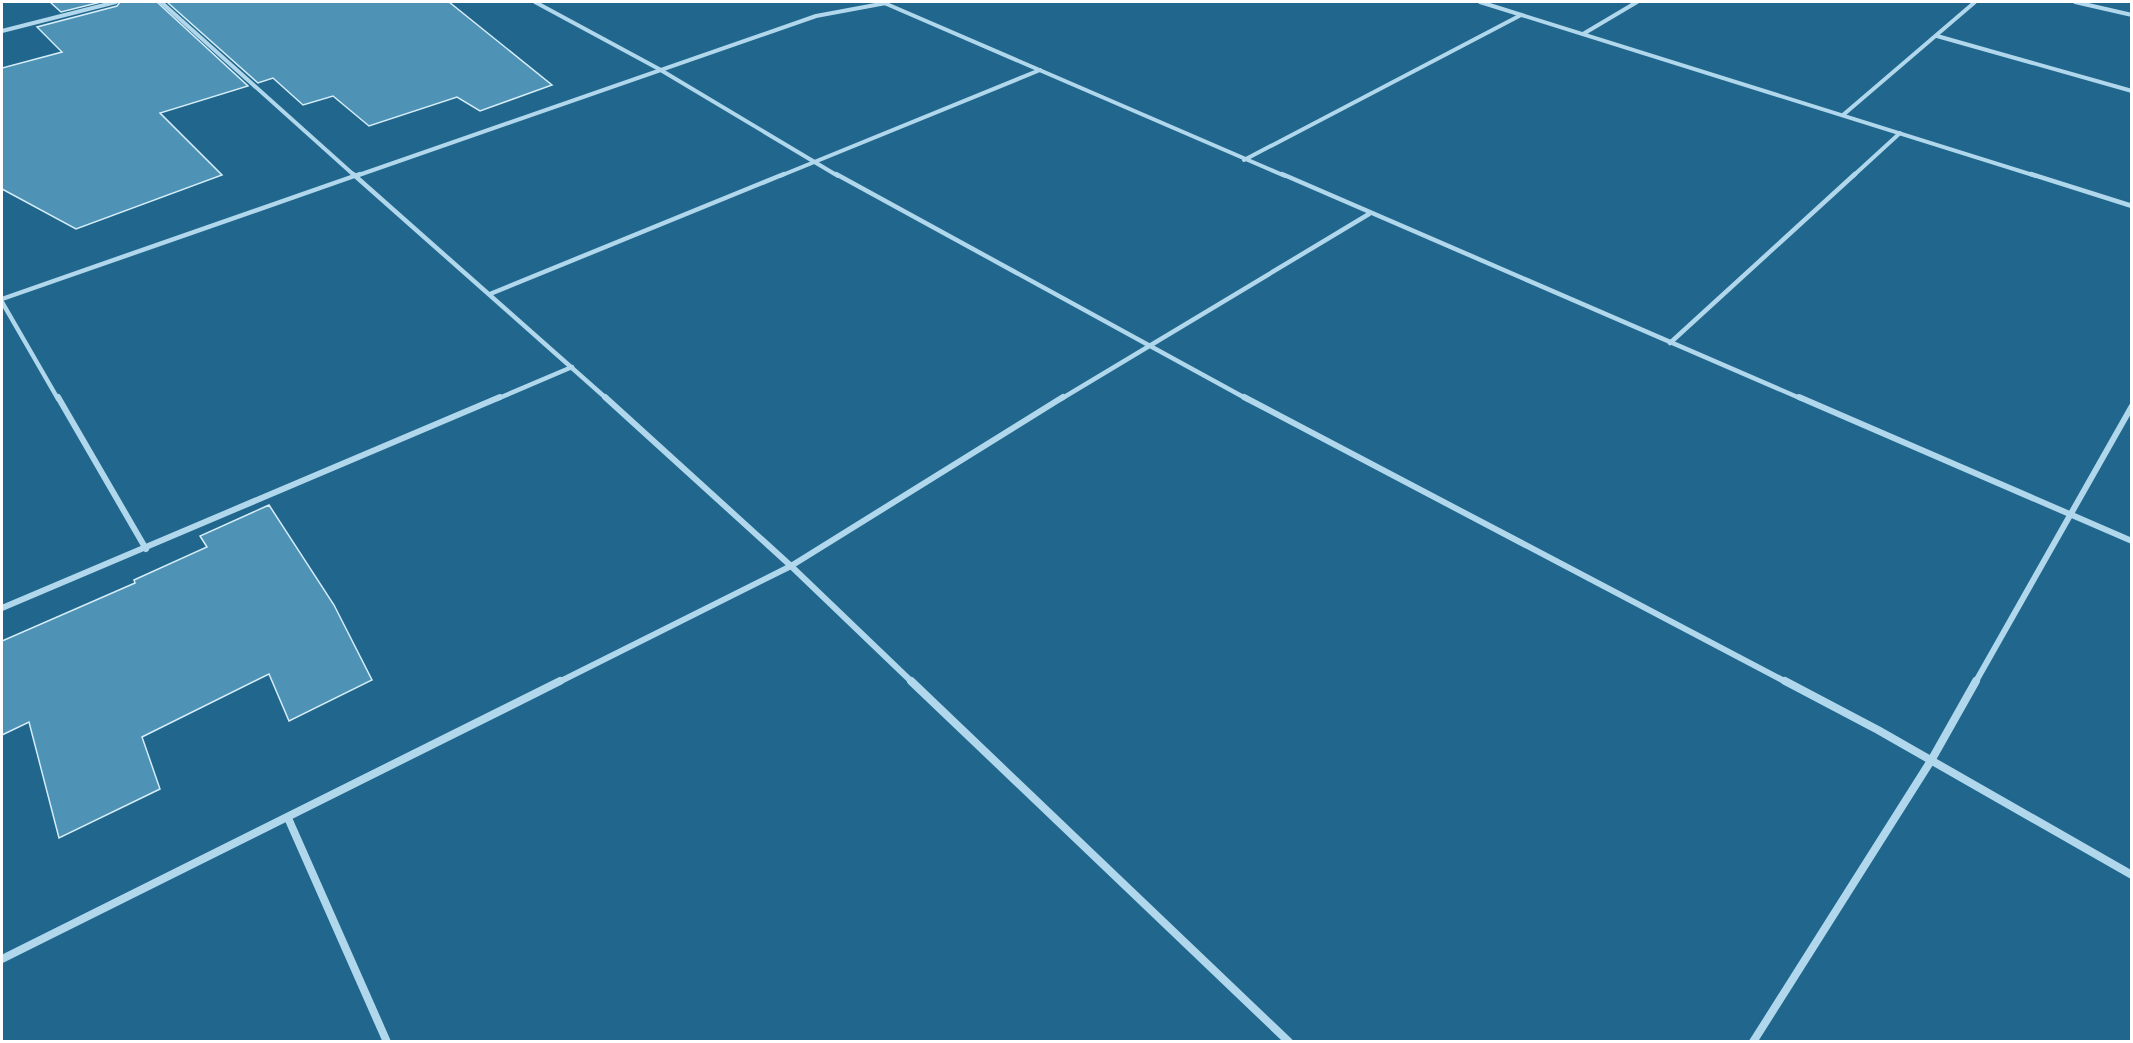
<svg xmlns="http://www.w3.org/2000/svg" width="2133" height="1043" font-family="'Open Sans',sans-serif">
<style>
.building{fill:#4e93b6;stroke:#d5edf8;stroke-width:1.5}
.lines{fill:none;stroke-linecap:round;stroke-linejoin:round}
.minor-far3{stroke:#b0d7eb;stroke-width:4}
.minor-far2{stroke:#b0d7eb;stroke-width:4.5}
.minor-far1{stroke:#b0d7eb;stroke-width:6}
.minor{stroke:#b0d7eb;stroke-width:8}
</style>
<rect width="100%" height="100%" fill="#21678d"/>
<g class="building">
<polygon points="50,2 101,2 61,12"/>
<polygon points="120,2 157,2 248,86 160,113 222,175 76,229 2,189 2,68 62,52 37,27 117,6"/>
<polygon points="167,2 449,2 552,85 480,111 457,97 369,126 333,96 303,105 273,78 258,83"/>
<polygon points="269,505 334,605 372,680 289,721 269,674 142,737 160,789 59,838 29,722 2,735 2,641 135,583 134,580 207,547 200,536"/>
</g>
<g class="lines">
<g class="minor-far3">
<polyline points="161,2 355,176"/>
<polyline points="535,2 659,69 838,176"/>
<polyline points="882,2 1285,176"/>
<polyline points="1480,2 2036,176"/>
<polyline points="2075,2 2132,15"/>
<polyline points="2,31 116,2"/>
<polyline points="1583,34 1637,2"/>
<polyline points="1937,36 2132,91"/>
<polyline points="1843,115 1975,2"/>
<polyline points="1244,160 1521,15"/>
<polyline points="356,176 816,16 886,3"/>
<polyline points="780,176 1040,70"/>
<polyline points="1853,176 1900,133"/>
</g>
<g class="minor-far2">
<polyline points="353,174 607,399"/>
<polyline points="836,174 1247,399"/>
<polyline points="1282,174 1802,399"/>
<polyline points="2031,174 2132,206"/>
<polyline points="490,294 784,174"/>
<polyline points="2,299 360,174"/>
<polyline points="2,302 58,399"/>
<polyline points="1670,343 1855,174"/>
<polyline points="497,399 572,367"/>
<polyline points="1061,399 1369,214"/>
</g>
<g class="minor-far1">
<polyline points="58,397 146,549"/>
<polyline points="605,397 791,566 913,683"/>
<polyline points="1244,397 1788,683"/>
<polyline points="1799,397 2132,541"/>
<polyline points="2,608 500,397"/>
<polyline points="557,683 791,566 1063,397"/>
<polyline points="1975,683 2132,406"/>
</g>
<g class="minor">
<polyline points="911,681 1289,1042"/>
<polyline points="1785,681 1878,730 2132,875"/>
<polyline points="288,818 387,1042"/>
<polyline points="2,959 560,681"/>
<polyline points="1753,1042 1932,759 1976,681"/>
</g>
</g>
<rect width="2133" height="1043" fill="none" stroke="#ffffff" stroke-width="6"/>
</svg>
